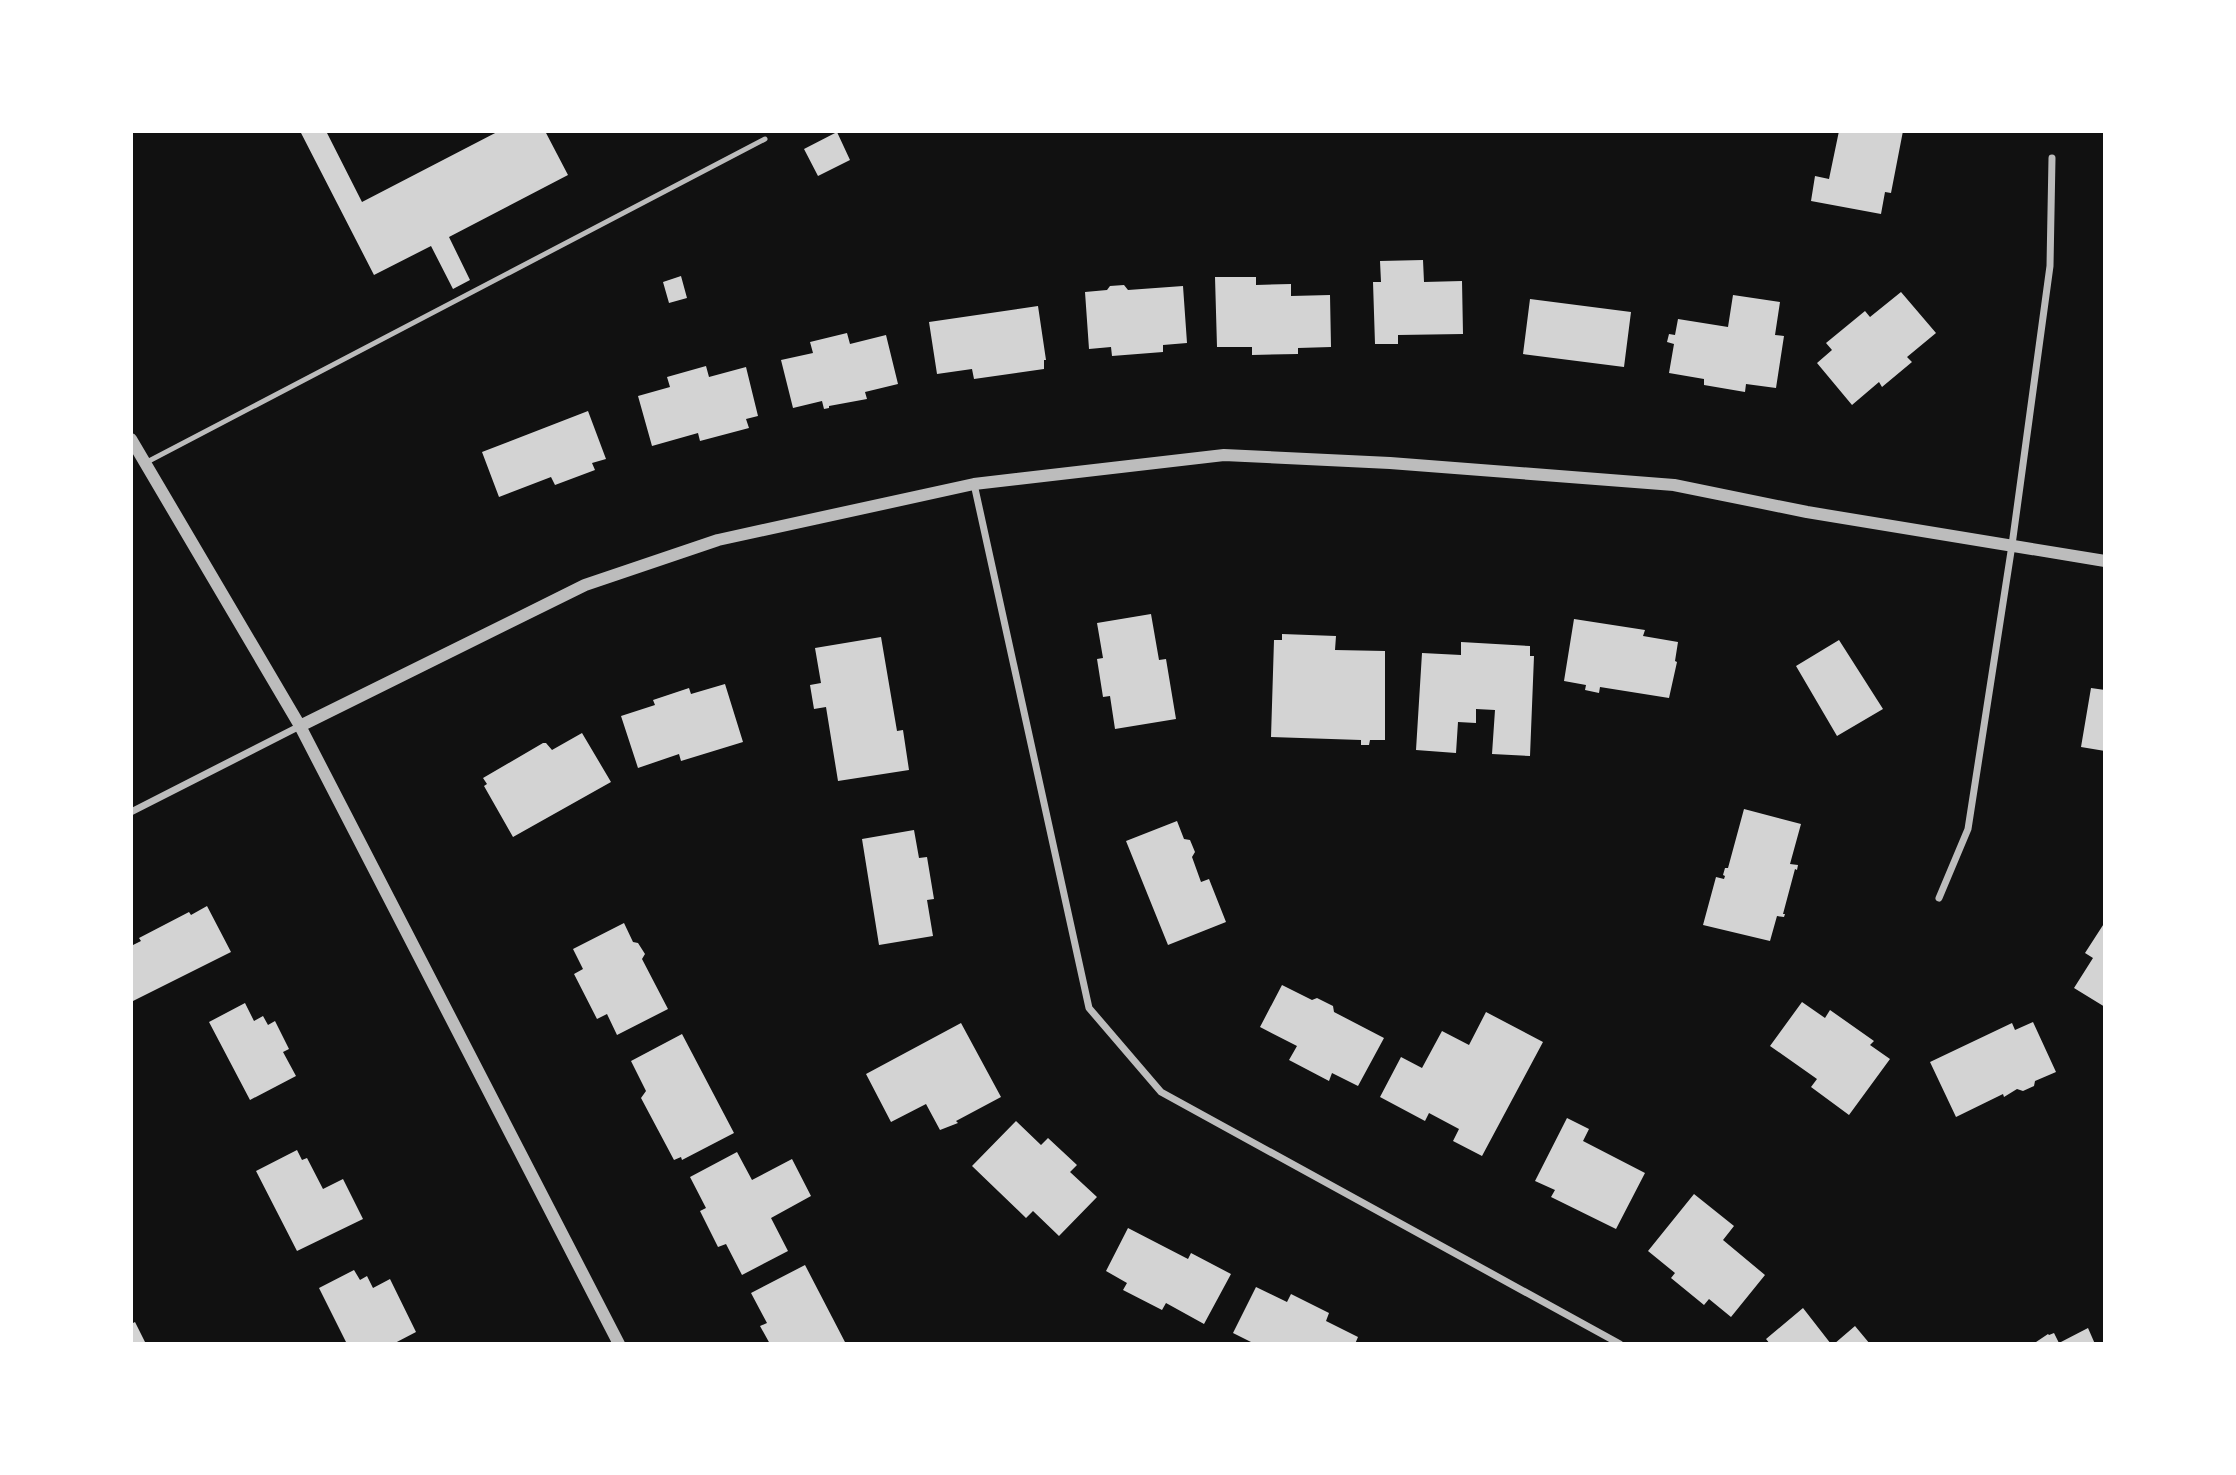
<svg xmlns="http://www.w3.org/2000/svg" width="2236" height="1475" viewBox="0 0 2236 1475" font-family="Arial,sans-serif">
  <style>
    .building { fill: #d3d3d3 }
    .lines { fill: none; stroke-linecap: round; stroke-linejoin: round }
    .service { stroke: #bcbcbc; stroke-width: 5 }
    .minor { stroke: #bcbcbc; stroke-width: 7 }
    .tertiary { stroke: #bcbcbc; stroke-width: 12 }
  </style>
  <rect width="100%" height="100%" fill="#111"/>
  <path class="building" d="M 300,131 L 326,131 L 362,202 L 499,131 L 545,131 L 568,175 L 449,237 L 470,280 L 453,289 L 431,246 L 374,275 Z
    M 1839,131 L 1903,131 L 1891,193 L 1885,192 L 1881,214 L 1811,201 L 1815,176 L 1829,179 Z
    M 837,132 L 850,160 L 818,176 L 804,149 Z
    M 1423,260 L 1424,282 L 1462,281 L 1463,334 L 1398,335 L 1398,344 L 1375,344 L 1373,282 L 1381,282 L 1380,261 Z
    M 681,276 L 687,298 L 669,303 L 663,282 Z
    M 1215,277 L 1256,277 L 1256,285 L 1291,284 L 1291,296 L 1330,295 L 1331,347 L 1298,348 L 1298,354 L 1252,355 L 1252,347 L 1217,347 Z
    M 1124,285 L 1128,290 L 1183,286 L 1187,343 L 1163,345 L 1163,352 L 1112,356 L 1111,347 L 1089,349 L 1085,292 L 1107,290 L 1110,286 Z
    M 1901,292 L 1936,333 L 1907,357 L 1912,362 L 1882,387 L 1879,382 L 1852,405 L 1817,363 L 1832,350 L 1826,343 L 1865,311 L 1870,317 Z
    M 1733,295 L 1780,302 L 1775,335 L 1784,336 L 1776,388 L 1746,384 L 1745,392 L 1704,385 L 1704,379 L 1669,373 L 1674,344 L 1667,342 L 1669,334 L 1675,335 L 1678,319 L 1728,327 Z
    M 1530,299 L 1631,312 L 1624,367 L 1523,354 Z
    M 1038,306 L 1046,360 L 1044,360 L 1044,369 L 974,379 L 972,369 L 937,374 L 929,322 Z
    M 847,333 L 850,344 L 886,335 L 898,384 L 865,392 L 867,399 L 829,406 L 829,408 L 824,409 L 822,401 L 793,408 L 781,360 L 813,353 L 810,342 Z
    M 706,366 L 709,377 L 746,367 L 758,416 L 746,419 L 749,428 L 700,441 L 698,433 L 652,446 L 638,396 L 670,387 L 667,377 Z
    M 588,411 L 606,459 L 592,463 L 595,470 L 555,485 L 551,477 L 499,497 L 482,452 Z
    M 1151,614 L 1159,660 L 1166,659 L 1176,719 L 1115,729 L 1110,696 L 1103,697 L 1097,659 L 1103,658 L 1097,623 Z
    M 1574,619 L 1645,630 L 1643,636 L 1678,642 L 1675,661 L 1677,662 L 1669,698 L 1600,687 L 1599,693 L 1585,690 L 1586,685 L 1564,681 Z
    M 1282,634 L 1336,636 L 1335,650 L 1385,651 L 1385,740 L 1370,740 L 1369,745 L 1361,745 L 1361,740 L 1271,737 L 1274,640 L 1282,640 Z
    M 881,637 L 897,731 L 903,730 L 909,770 L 838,781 L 826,707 L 814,709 L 810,685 L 821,683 L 815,648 Z
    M 1839,640 L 1883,709 L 1837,736 L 1796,666 Z
    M 1461,642 L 1530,646 L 1530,656 L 1534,656 L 1530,756 L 1492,754 L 1495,710 L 1476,709 L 1476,723 L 1458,722 L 1456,753 L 1416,750 L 1422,653 L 1461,655 Z
    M 725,684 L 743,742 L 681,761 L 679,754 L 638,768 L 621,716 L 655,705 L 653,700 L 689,688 L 691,694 Z
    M 2091,688 L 2105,690 L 2105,751 L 2081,747 Z
    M 582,733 L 611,782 L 513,837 L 484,786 L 487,784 L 483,778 L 543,743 L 546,743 L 552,750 Z
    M 1744,809 L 1801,824 L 1790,864 L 1798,865 L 1797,870 L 1795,869 L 1783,914 L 1785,914 L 1784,917 L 1777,916 L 1770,941 L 1703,925 L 1716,877 L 1724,879 L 1725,876 L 1723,875 L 1725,868 L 1728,868 Z
    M 1177,821 L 1184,839 L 1190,840 L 1195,852 L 1192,857 L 1201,882 L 1209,879 L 1226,922 L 1168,945 L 1126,841 Z
    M 914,830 L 919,858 L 927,857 L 934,899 L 927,900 L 933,936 L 879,945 L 862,839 Z
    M 207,906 L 231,952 L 131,1002 L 131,946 L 141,941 L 139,938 L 189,912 L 191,915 Z
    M 2105,922 L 2105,1007 L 2074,988 L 2093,958 L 2085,953 Z
    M 624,923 L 633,942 L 638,943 L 645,954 L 642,959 L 668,1009 L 617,1035 L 607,1014 L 597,1019 L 574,974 L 583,969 L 573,949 Z
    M 1282,985 L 1312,1000 L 1317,998 L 1333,1006 L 1334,1012 L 1384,1038 L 1358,1086 L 1332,1073 L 1329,1081 L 1289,1060 L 1297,1046 L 1260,1027 Z
    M 1802,1002 L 1825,1018 L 1830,1010 L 1874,1041 L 1870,1045 L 1890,1059 L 1849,1115 L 1811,1087 L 1817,1079 L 1770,1046 Z
    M 245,1003 L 254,1021 L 263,1016 L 268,1025 L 275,1021 L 289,1049 L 283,1052 L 296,1076 L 250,1100 L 209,1022 Z
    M 1486,1012 L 1543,1042 L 1482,1156 L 1453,1141 L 1459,1129 L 1429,1113 L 1425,1121 L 1380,1097 L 1401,1057 L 1422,1068 L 1442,1031 L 1469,1045 Z
    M 2033,1022 L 2056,1072 L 2035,1081 L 2034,1086 L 2023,1091 L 2017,1089 L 2004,1097 L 2003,1094 L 1956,1117 L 1930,1062 L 2012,1023 L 2015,1030 Z
    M 961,1023 L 1001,1097 L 956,1121 L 958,1123 L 940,1130 L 926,1104 L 891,1122 L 866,1074 Z
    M 682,1034 L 734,1133 L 682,1160 L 681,1157 L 674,1160 L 641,1098 L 646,1091 L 631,1061 Z
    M 1567,1118 L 1589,1129 L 1583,1141 L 1645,1173 L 1616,1229 L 1551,1197 L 1555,1190 L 1535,1181 Z
    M 1016,1121 L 1041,1145 L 1048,1138 L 1077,1165 L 1070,1172 L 1097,1197 L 1059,1236 L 1033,1211 L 1026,1218 L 972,1166 Z
    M 297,1150 L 302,1160 L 307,1158 L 323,1189 L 343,1179 L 363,1219 L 297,1251 L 256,1171 Z
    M 737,1152 L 752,1180 L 792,1159 L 811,1196 L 771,1218 L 788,1251 L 742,1275 L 726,1244 L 718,1247 L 700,1211 L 706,1208 L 690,1177 Z
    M 1694,1194 L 1734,1226 L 1723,1240 L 1765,1275 L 1731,1317 L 1709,1299 L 1704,1305 L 1671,1278 L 1675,1273 L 1648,1251 Z
    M 1128,1228 L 1188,1259 L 1191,1253 L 1231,1274 L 1204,1324 L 1166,1303 L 1162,1310 L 1123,1290 L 1127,1283 L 1106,1271 Z
    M 805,1265 L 846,1344 L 770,1344 L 760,1326 L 767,1323 L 751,1293 Z
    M 354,1270 L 360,1280 L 367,1276 L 373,1288 L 390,1279 L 416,1332 L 393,1344 L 347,1344 L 319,1288 Z
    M 1256,1287 L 1287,1302 L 1291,1294 L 1329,1313 L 1326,1321 L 1358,1337 L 1355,1344 L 1255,1344 L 1233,1333 Z
    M 1803,1308 L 1831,1344 L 1770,1344 L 1766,1339 Z
    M 135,1322 L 146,1344 L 131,1344 L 131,1324 Z
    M 1855,1326 L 1870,1344 L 1834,1344 Z
    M 2088,1328 L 2095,1344 L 2033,1344 L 2048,1334 L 2049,1335 L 2054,1333 L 2059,1343 Z"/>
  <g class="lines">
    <path class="service" d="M 147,462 L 765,139"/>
    <path class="minor" d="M 974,484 L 1089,1008 L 1161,1092 L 1620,1344
      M 131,812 L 300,726
      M 1939,898 L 1968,829 L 2012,545 L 2050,266 L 2052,158"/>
    <path class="tertiary" d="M 131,439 L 300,726 L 619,1344
      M 300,726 L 585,585 L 718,540 L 974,484 L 1224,455 L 1390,463 L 1674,485 L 1807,512 L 2105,561"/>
  </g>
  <rect width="2236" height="1475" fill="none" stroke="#ffffff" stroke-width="266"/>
</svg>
